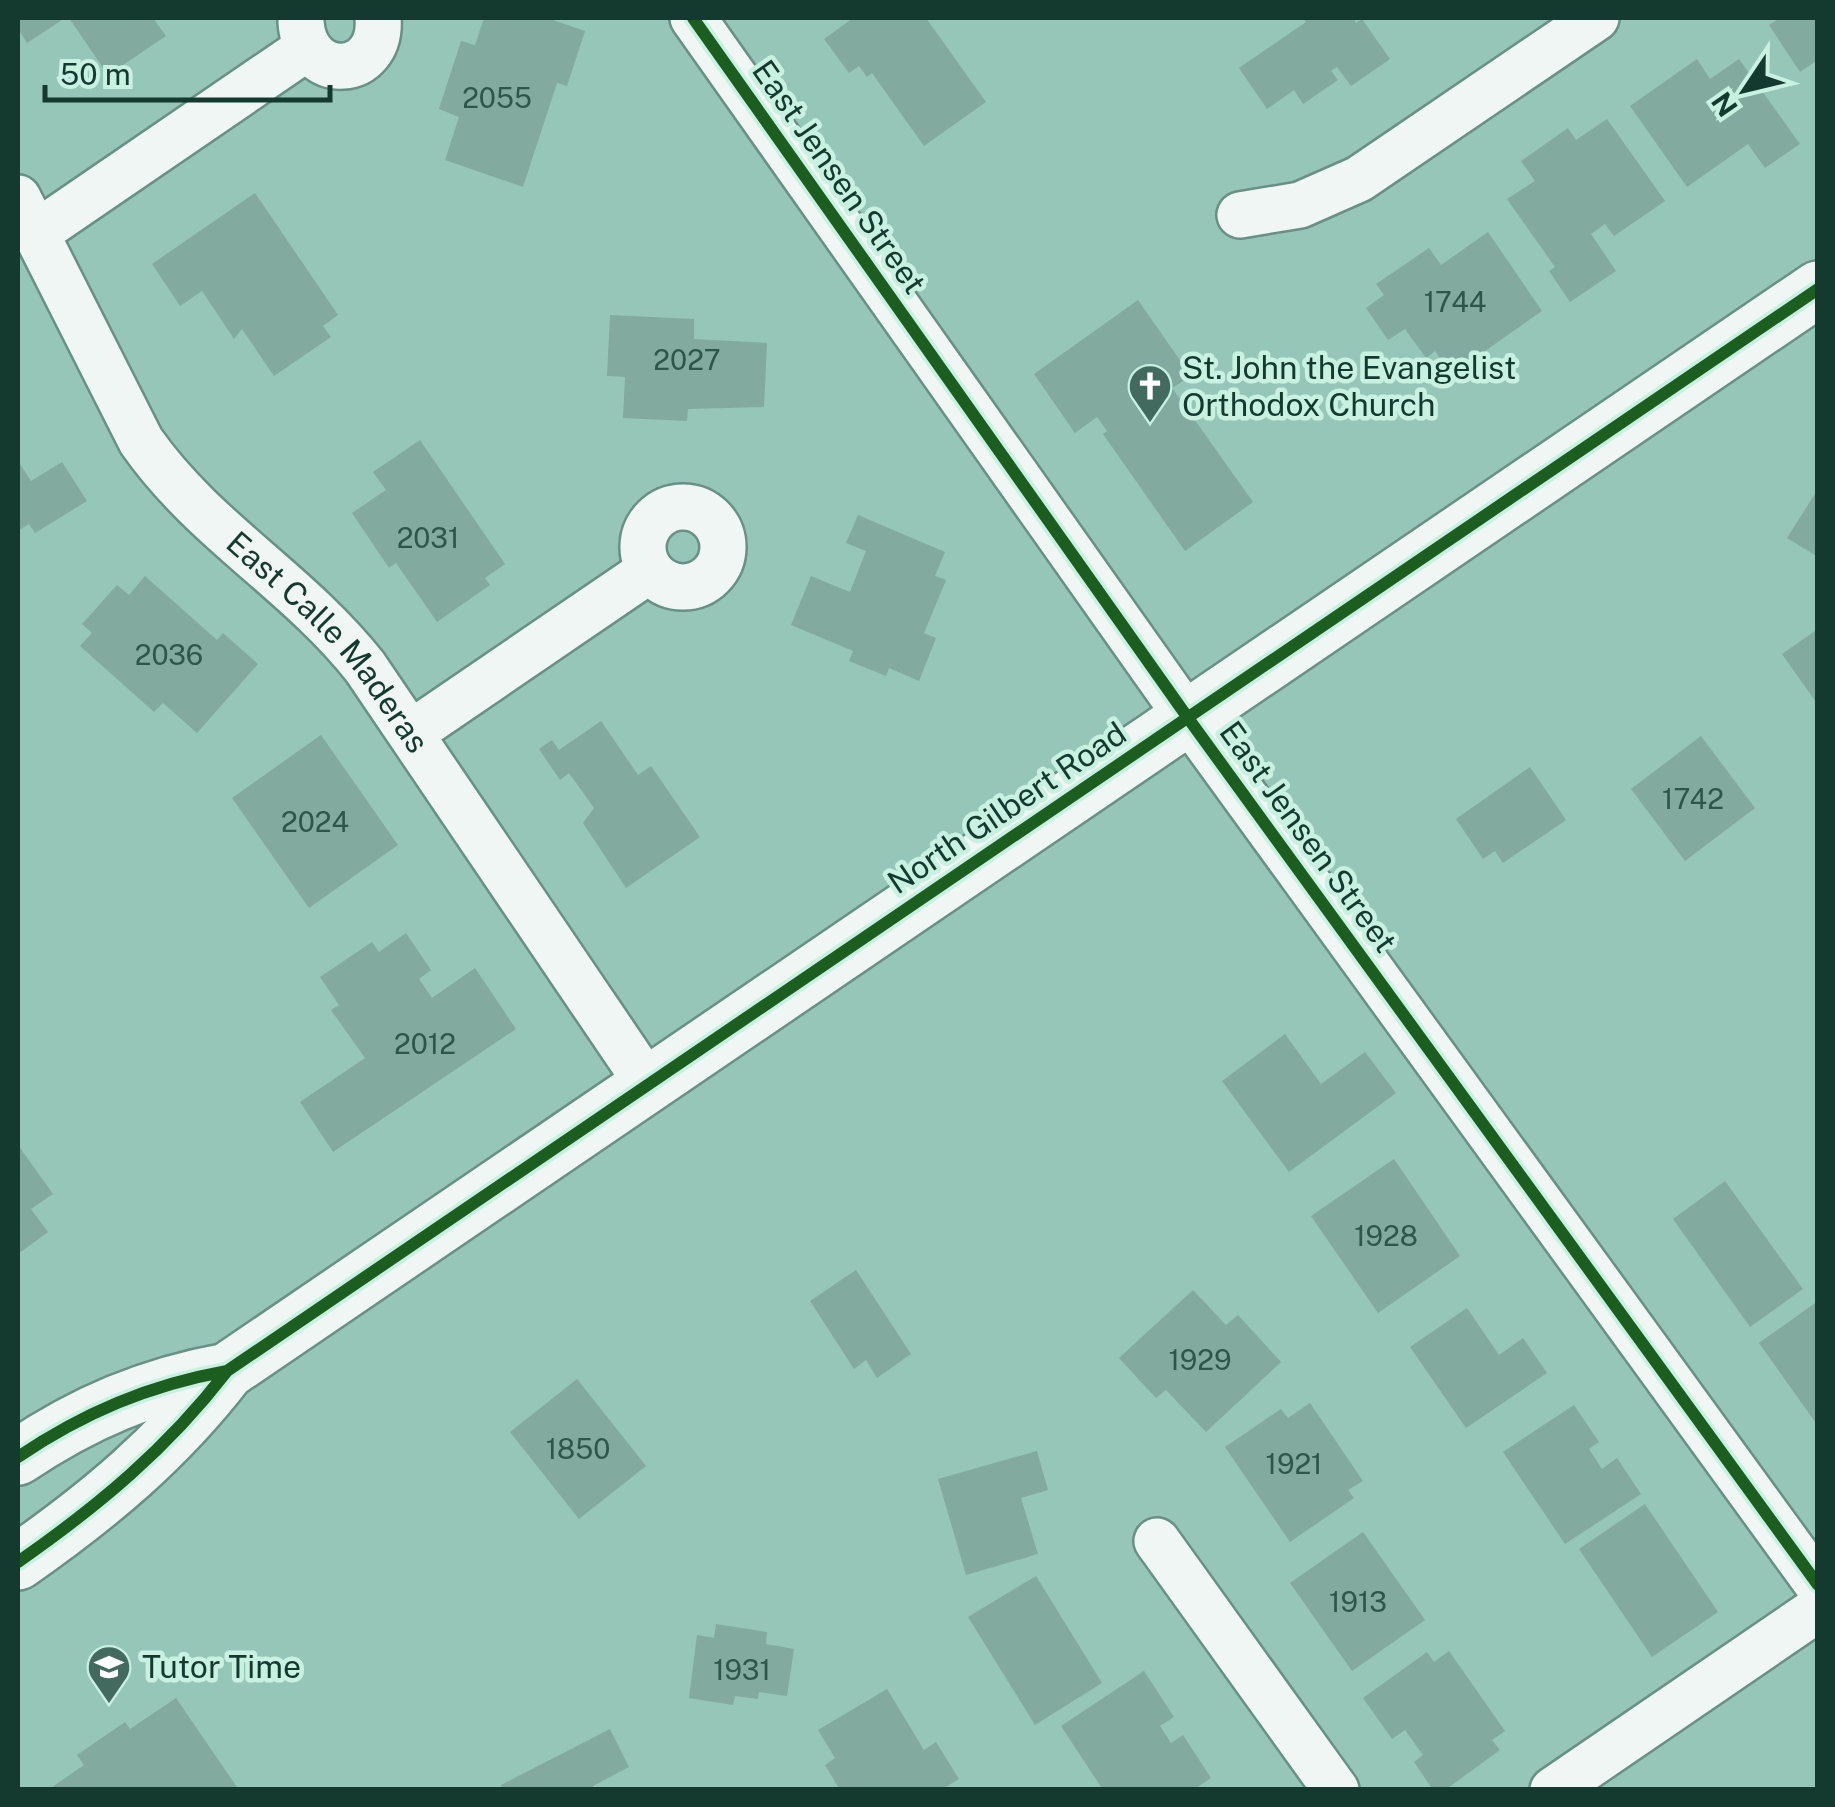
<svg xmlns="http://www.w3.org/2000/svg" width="1835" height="1807" viewBox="0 0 1835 1807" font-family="'Public Sans',sans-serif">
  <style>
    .building { fill: #82aa9e }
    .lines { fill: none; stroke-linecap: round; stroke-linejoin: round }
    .minor-casing { stroke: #689084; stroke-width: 50 }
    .primary-casing { stroke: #689084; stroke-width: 60 }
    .minor { stroke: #eff6f4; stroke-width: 45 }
    .primary { stroke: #eff6f4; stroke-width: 55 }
    .cycleway-casing { stroke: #c8f1e2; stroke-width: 19 }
    .cycleway { stroke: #1b5e20; stroke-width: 12 }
    .labels { text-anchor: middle; stroke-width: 9; stroke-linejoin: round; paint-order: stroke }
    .number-label { font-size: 28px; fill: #30554b }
    .street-label { font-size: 32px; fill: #14392f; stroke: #c8f1e2 }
    .poi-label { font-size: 32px; fill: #14392f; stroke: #c8f1e2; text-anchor: start }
  </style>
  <rect width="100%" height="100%" fill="#96c6b7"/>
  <path class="building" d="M 18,18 L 65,18 L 27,43 L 18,29 Z
    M 69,18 L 153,18 L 166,36 L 108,75 Z
    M 484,18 L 547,18 L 585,31 L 567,86 L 557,83 L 523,187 L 445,160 L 459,117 L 439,109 L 461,41 L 475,45 Z
    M 853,18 L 926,18 L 986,102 L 924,146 L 872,73 L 867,77 L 859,66 L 849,73 L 824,39 Z
    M 1303,18 L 1353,18 L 1356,23 L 1362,19 L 1390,59 L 1351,86 L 1337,67 L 1331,71 L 1338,80 L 1303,104 L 1294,90 L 1267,109 L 1239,68 L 1306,22 Z
    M 1780,18 L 1818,18 L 1818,60 L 1800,72 L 1769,25 Z
    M 1697,59 L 1710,79 L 1739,59 L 1800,144 L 1765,168 L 1748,144 L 1687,187 L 1630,106 Z
    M 1607,119 L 1665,201 L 1614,236 L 1605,224 L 1591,234 L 1616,271 L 1570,302 L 1549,271 L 1555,267 L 1507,199 L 1535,181 L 1521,161 L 1568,128 L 1576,140 Z
    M 255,193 L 338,315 L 323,326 L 331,337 L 274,376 L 242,329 L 234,339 L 202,291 L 180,306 L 152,264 Z
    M 1488,232 L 1542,311 L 1452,374 L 1435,351 L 1426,358 L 1405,329 L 1388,340 L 1366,308 L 1384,295 L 1376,284 L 1429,248 L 1441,265 Z
    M 1138,300 L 1191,376 L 1172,388 L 1253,502 L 1185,551 L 1103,434 L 1107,431 L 1097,417 L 1075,433 L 1034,374 Z
    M 610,315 L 694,319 L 694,339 L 767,343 L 764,407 L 688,409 L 687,421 L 623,418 L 625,377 L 607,376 Z
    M 420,440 L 505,564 L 485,578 L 490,585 L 437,622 L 396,563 L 389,568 L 352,513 L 386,490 L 373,472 Z
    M 18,461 L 31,481 L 62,462 L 87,501 L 35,533 L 29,524 L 18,531 Z
    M 1818,489 L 1818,557 L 1787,538 Z
    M 858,515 L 945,552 L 935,576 L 946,580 L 924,633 L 936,638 L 919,681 L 889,668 L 886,676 L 849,661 L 853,651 L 791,625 L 811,576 L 850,592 L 866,551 L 846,543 Z
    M 145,576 L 217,640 L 223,633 L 258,664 L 197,733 L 163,703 L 154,712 L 80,646 L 92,633 L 82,624 L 117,585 L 129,595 Z
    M 1818,629 L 1818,705 L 1782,654 Z
    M 601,721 L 638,775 L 651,766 L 700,837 L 626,888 L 583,823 L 594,808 L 569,773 L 560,780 L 539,749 L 552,740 L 559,750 Z
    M 321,735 L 398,845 L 309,908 L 232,798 Z
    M 1701,736 L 1755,808 L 1685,861 L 1631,789 Z
    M 1530,767 L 1566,820 L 1503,863 L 1495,851 L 1483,859 L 1456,819 Z
    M 406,933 L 431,970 L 419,979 L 432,998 L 475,968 L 516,1029 L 333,1152 L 300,1102 L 365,1058 L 331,1010 L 339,1005 L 320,977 L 372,942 L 379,952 Z
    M 1285,1034 L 1321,1084 L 1365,1052 L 1396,1093 L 1289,1172 L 1222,1081 Z
    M 18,1145 L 53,1194 L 31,1209 L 48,1232 L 18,1254 Z
    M 1394,1159 L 1460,1256 L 1378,1313 L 1311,1216 Z
    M 1725,1181 L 1803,1289 L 1750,1327 L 1673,1219 Z
    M 856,1270 L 911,1354 L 877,1378 L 866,1360 L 854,1369 L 810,1301 Z
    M 1193,1290 L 1226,1325 L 1238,1315 L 1281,1362 L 1206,1432 L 1166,1390 L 1156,1398 L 1119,1358 Z
    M 1818,1301 L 1818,1426 L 1759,1343 Z
    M 1467,1308 L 1499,1355 L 1523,1338 L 1547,1373 L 1466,1428 L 1410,1347 Z
    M 577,1379 L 646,1466 L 579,1519 L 510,1432 Z
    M 1310,1403 L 1363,1481 L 1348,1490 L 1354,1498 L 1290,1542 L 1225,1447 L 1281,1409 L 1288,1418 Z
    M 1574,1405 L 1599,1442 L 1589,1449 L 1602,1469 L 1617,1458 L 1641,1494 L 1565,1544 L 1503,1452 Z
    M 1037,1451 L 1048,1490 L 1021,1498 L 1038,1554 L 966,1575 L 938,1479 Z
    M 1645,1504 L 1718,1612 L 1652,1657 L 1579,1549 Z
    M 1363,1532 L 1425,1620 L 1352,1671 L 1290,1583 Z
    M 1036,1576 L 1102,1683 L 1035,1725 L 968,1617 Z
    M 716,1624 L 767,1632 L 766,1644 L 794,1649 L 787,1696 L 759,1692 L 758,1699 L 735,1696 L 733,1705 L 689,1698 L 697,1635 L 714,1638 Z
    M 1449,1651 L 1505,1731 L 1492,1740 L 1500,1750 L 1445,1790 L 1433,1790 L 1414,1762 L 1423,1755 L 1405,1730 L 1392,1739 L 1363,1698 L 1427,1652 L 1434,1662 Z
    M 1144,1671 L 1174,1717 L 1160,1726 L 1171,1743 L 1183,1735 L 1211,1778 L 1193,1790 L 1103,1790 L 1061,1726 Z
    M 887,1689 L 924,1750 L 936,1742 L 959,1779 L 941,1790 L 840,1790 L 825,1765 L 835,1758 L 818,1730 Z
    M 176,1698 L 239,1790 L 48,1790 L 84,1765 L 77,1755 L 125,1722 L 130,1729 Z
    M 610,1729 L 629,1767 L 593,1786 L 595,1790 L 503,1790 L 501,1785 Z"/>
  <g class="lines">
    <g class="minor-casing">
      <g id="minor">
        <path d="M 693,18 L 1188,718 L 1818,1585"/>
        <path d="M 301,22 C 305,84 383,79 378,18"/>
        <path id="s1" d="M 18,198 L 141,441 C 204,531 297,581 365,667 L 649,1086"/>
        <path d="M 1240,215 L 1300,205 L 1359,179 L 1596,18"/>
        <path d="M 35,234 L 307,48"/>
        <circle cx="683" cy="547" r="40"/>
        <path d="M 411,733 L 650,570"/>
        <path d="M 1157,1541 L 1336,1790"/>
        <path d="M 1553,1790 L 1818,1609"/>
      </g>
    </g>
    <g class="primary-casing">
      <path id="primary" d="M 18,1457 C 83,1413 149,1385 227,1371
        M 18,1562 C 98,1506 167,1449 227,1371 L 1818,289"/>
    </g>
    <use href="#minor" class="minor"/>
    <use href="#primary" class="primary"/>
    <g class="cycleway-casing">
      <path id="cycleway" d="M 693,18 L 1188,718 L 1818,1585
        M 18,1457 C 83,1413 149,1385 227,1371
        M 18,1562 C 98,1506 167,1449 227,1371 L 1818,289"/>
    </g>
    <use href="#cycleway" class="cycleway"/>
  </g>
  <defs>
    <g id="church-pin" transform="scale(2.25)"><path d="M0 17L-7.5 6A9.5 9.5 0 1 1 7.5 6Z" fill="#426a5f" stroke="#c8f1e2"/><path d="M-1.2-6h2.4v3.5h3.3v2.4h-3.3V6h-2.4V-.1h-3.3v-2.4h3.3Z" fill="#fff"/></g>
    <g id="school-pin" transform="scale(2.25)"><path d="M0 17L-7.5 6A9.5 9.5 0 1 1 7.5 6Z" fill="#426a5f" stroke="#c8f1e2"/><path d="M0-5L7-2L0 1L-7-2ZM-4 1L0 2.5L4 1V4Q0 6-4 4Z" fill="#fff"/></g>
  </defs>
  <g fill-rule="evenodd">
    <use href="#church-pin" x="1150" y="386"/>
    <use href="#school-pin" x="109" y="1667"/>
  </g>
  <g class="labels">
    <g class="number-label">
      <text x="497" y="108">2055</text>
      <text x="1455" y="312">1744</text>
      <text x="687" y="370">2027</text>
      <text x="428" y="548">2031</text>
      <text x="169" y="665">2036</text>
      <text x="1693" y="809">1742</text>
      <text x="315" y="832">2024</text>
      <text x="425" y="1054">2012</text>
      <text x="1386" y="1246">1928</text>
      <text x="1200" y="1370">1929</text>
      <text x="578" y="1459">1850</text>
      <text x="1294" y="1474">1921</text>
      <text x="1358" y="1612">1913</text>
      <text x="742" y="1680">1931</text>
    </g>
    <g class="street-label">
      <text transform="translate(839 177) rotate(55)" y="11">East Jensen Street</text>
      <text dy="11" stroke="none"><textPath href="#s1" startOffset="548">East Calle Maderas</textPath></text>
      <text transform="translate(1007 808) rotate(-34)" y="11">North Gilbert Road</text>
      <text transform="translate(1308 837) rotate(54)" y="11">East Jensen Street</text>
    </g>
    <g class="poi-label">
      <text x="1182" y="379">St. John the Evangelist<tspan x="1182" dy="37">Orthodox Church</tspan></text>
      <text x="142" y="1678">Tutor Time</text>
    </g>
  </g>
  <rect width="1835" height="1807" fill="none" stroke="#14392f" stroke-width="40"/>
  <g transform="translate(1745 90) rotate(235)" stroke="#c8f1e2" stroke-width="8" paint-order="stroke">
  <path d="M0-8L18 38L0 25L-18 38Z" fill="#14392f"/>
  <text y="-15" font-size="28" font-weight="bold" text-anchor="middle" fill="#14392f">N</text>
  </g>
  <path d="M45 85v15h285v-15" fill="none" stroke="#14392f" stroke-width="5"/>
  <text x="60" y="85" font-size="30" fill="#14392f" stroke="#c8f1e2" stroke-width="8" paint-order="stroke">50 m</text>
</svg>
